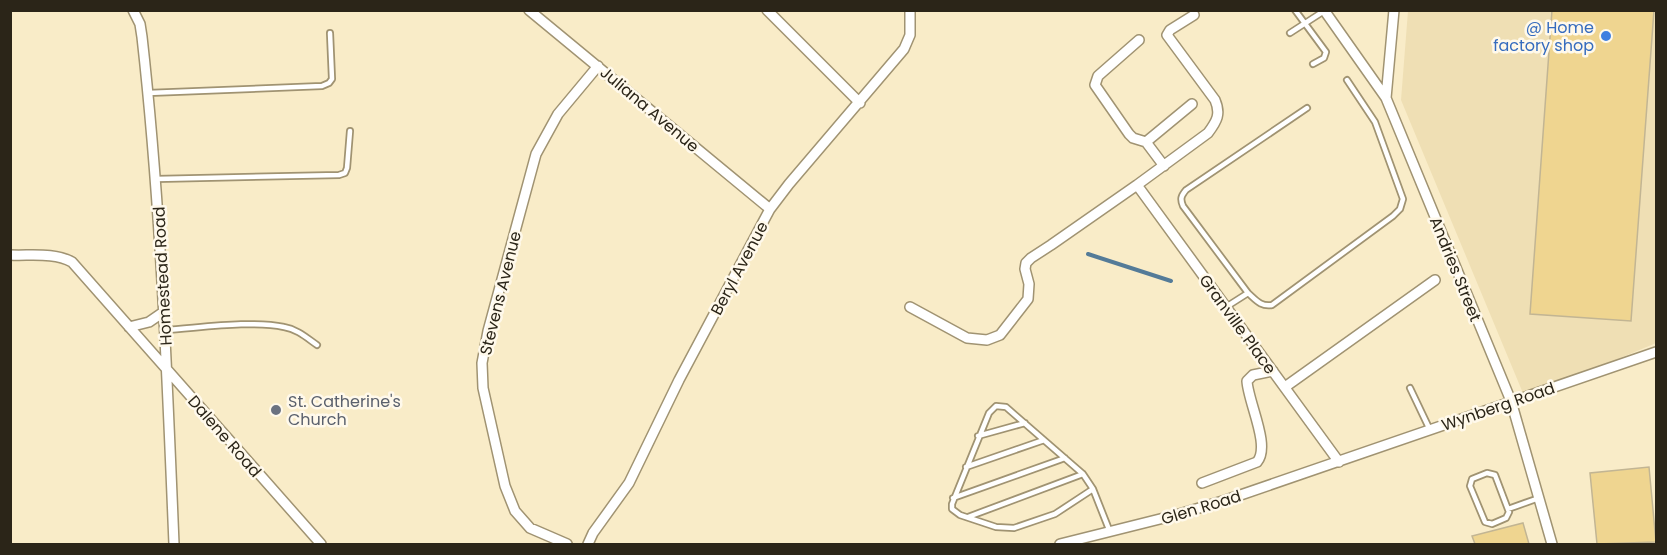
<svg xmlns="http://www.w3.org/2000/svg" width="1667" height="555" viewBox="0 0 1667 555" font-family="Poppins,sans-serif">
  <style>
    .built { fill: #efdfb4 }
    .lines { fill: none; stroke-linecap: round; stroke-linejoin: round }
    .stream { stroke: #547b98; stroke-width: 4 }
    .building { fill: #efd590; stroke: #c2b593; stroke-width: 1.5 }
    .lane-casing { stroke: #a09372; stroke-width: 8 }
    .street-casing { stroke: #a09372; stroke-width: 12 }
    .lane { stroke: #fff; stroke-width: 4.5 }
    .street { stroke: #fff; stroke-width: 9 }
    .shop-dot { fill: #3f7fe0; stroke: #fff9eb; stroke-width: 2 }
    .worship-dot { fill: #6b7280; stroke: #fff9eb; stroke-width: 2 }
    .labels { text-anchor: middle; stroke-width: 5; stroke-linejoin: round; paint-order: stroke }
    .shop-label { font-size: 16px; fill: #366cbe; stroke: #fff9eb; text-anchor: end }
    .street-label { font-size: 16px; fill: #2b2518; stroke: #fff9eb }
    .worship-label { font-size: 16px; fill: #5b616d; stroke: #fff9eb; text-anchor: start }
  </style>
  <rect width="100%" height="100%" fill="#f9ecc8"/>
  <path class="built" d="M 1408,11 L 1656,11 L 1656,343 L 1525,398 L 1401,100 Z"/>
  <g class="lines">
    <path class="stream" d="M 1088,254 L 1171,281"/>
  </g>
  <path class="building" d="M 1552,10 L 1654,10 L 1631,321 L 1530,314 Z
    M 1649,467 L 1656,542 L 1597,544 L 1590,473 Z
    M 1523,523 L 1529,544 L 1475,544 L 1472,536 Z"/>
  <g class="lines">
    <g class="lane-casing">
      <path id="lane" d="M 1295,10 L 1326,52 L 1324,58 L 1313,64
        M 1290,33 L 1324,11
        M 148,93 L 322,86 L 329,83 L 332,79 L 330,33
        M 156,179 L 339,175 L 345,173 L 347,168 L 350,131
        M 1248,293 C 1256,300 1261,307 1272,305 L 1393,216 L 1400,209 L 1403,199 L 1375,122 L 1347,80
        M 1226,307 L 1248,293 L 1183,206 C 1180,199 1181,196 1186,190 L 1307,108
        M 165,330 C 199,328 252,320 284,327 C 297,329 307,338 317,345
        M 1410,388 L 1430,430
        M 978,436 L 1025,423
        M 966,467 L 1044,440
        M 1487,473 L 1495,475 L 1509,512 L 1506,518 L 1492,524 L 1485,522 L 1470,486 L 1472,479 Z
        M 1093,489 L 1055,514 L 1014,528 L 996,527 L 960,515 L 952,509 L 952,504 L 989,413 L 996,406 L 1006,407 L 1083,474 L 1093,489 L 1110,532
        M 953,498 L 1065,458
        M 1508,509 L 1539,498
        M 968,517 L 1083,474"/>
    </g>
    <g class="street-casing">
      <path id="street" d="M 133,10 L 140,24 L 142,37 C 161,206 167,375 174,544
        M 529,10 L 770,209
        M 767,10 L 860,103
        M 1324,10 L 1386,98 L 1511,401 L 1552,544
        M 1139,40 L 1098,76 L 1095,85 L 1129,134 L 1133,138 L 1146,142 L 1164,166
        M 1386,98 L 1394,10
        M 1146,142 L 1192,104
        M 1137,185 L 1339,462
        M 10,255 C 30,256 54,252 72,262 L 321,544
        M 910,307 L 967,338 L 987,340 L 1000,335 L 1028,299 L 1029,284 L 1025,269 L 1026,263 L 1031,258 L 1051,245 L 1137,185 L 1208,133 C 1217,121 1221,114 1215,100 L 1167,35 L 1170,30 L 1194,15
        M 129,327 L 149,322 L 165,311
        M 1285,387 L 1435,280
        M 1202,483 L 1257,462 C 1271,446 1248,402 1247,381 L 1253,375 L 1273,371
        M 567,544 L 530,528 L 515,511 L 505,486 L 483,388 L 482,363 L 488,331 L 536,154 L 558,114 L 598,66
        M 588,544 L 593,533 L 629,483 L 679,380 L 770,209 L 789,184 L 904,49 L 910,35 L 910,10
        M 1060,544 L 1176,515 L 1226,500 L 1656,352"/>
    </g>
    <use href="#lane" class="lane"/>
    <use href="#street" class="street"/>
  </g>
  <circle class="shop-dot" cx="1606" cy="36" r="6"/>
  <circle class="worship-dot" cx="276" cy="410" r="6"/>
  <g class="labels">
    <g class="shop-label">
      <text x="1594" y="33">@ Home<tspan x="1594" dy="18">factory shop</tspan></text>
    </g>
    <g class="street-label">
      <text transform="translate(650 109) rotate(40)" y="6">Juliana Avenue</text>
      <text transform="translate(739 268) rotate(-62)" y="6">Beryl Avenue</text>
      <text transform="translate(1456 269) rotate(68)" y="6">Andries Street</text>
      <text transform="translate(162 276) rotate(-93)" y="6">Homestead Road</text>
      <text transform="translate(500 293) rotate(-76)" y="6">Stevens Avenue</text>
      <text transform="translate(1238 324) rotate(54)" y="6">Granville Place</text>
      <text transform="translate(1498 406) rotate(-19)" y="6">Wynberg Road</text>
      <text transform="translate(225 436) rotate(49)" y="6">Dalene Road</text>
      <text transform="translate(1201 507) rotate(-17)" y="6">Glen Road</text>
    </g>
    <g class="worship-label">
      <text x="288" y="407">St. Catherine's<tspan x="288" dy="18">Church</tspan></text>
    </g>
  </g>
  <rect width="1667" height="555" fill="none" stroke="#2b2518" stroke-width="24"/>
</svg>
